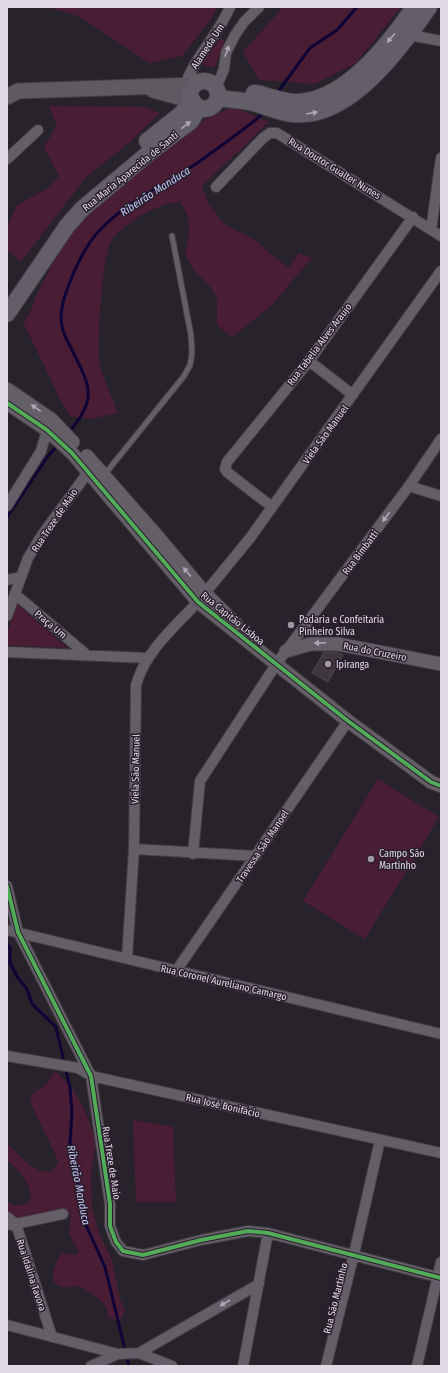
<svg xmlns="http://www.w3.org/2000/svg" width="448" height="1373" viewBox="0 0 448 1373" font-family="'Fira Sans Condensed',sans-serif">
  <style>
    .green { fill: #491d33 }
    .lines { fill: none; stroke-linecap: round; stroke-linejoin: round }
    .stream { stroke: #0e0436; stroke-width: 3 }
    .building { fill: #3e383e; stroke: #4d474e }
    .service-casing { stroke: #433d44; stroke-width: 7 }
    .minor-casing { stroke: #433d44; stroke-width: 12 }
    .tertiary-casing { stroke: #433d44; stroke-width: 15 }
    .secondary-casing { stroke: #433d44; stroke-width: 17 }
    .primary-casing { stroke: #433d44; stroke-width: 18 }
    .service { stroke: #645e66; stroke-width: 5 }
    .minor { stroke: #645e66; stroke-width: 10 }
    .tertiary { stroke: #645e66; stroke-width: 13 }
    .secondary { stroke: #5f5962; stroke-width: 15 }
    .primary { stroke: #645e68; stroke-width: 16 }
    .cycleway-casing { stroke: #291e2e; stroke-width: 6 }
    .cycleway { stroke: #51ab58; stroke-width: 4 }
    .oneway { fill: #afa8b2 }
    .poi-dot { fill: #a099a3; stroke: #291e2e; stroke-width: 1.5 }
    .labels { text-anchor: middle; stroke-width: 3; stroke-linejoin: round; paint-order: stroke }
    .street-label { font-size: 10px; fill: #e1d9e4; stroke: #291e2e }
    .poi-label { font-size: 10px; fill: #e1d9e4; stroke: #291e2e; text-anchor: start }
    .water-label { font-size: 11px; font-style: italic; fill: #c5cbf7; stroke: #291e2e }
  </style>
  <rect width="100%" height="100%" fill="#28222a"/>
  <path class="green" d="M 48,7 L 217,7 L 213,16 L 182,56 L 150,63 L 78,16 Z
    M 283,7 L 401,7 L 356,63 L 314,84 L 259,80 L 243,52 Z
    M 221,38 L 225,42 L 214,68 L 201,64 Z
    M 49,106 L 143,107 L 160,113 L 129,143 L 85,178 L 21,262 L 7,250 L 7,227 L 17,205 L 47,189 L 59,176 L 44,147 L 57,125 Z
    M 233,107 L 269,122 L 202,186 L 208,203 L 224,224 L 253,239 L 288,268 L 299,253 L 312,258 L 270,307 L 232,337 L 217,325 L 217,298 L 211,288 L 194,270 L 185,254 C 190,233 193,220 180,202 C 160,202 123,223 112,240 C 102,255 97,341 99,361 C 101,375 113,398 118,413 L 90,419 L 71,417 L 62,403 L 23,322 L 29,315 L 37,294 L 62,245 L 78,225 L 94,208 L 177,139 L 205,119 Z
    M 17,604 L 67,648 L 7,645 L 7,634 Z
    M 378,779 L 439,817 L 365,939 L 303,901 Z
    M 56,1072 L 73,1089 L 83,1107 L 96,1139 L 91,1176 L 92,1208 L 98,1230 L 112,1260 L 120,1299 L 125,1310 L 122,1318 L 118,1320 L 109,1318 C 108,1315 108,1311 107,1309 C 104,1302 88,1289 80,1287 C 73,1285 65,1289 59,1286 C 47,1281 56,1260 62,1253 L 77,1255 L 79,1251 L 69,1235 L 71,1215 L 58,1212 L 20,1220 L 7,1215 L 7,1201 L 15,1206 L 29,1203 C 37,1188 17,1169 7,1160 L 7,1144 C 20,1155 35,1176 53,1171 L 58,1162 L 57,1158 L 31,1104 C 29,1089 40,1092 47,1083 C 49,1081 51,1077 52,1074 Z
    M 133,1120 L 173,1127 L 176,1202 L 136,1202 Z"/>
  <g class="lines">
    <path class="stream" d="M 277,93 L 310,48 L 337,30 L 357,7
      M 68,433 C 100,397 89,385 70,346 C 65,337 61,328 61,318 C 61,303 68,287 73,274 C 80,259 88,242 100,230 C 126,202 163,186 194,165 C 216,150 237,134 258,118 L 263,112
      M 7,517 L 48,456 L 58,445
      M 7,944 L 10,948 L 10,963 L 18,978 L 27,989 L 32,1004 L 56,1027 L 70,1088 L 72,1112 L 70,1143 L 85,1223 L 105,1267 L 129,1366"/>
  </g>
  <path class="building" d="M 324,652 L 337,652 L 343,655 L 328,682 L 312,673 Z"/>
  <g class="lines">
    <g class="service-casing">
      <path id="service" d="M 105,474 L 184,376 L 190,365 L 192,353 L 191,335 L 172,236"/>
    </g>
    <g class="minor-casing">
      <path id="minor" d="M 410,35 L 441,41
        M 185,85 C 195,57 218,35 230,7
        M 216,88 L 224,69 L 226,53 L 235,35 L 244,22 L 259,7
        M 7,159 L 38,130
        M 216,187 L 263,138 L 270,133 L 277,133 L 441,236
        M 431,230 L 441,158
        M 309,361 L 353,395
        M 409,486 L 441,496
        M 7,506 L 41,451 L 47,430
        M 272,507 L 227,472 L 225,469 L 227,462 L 309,361 L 413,217
        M 7,580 L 21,577
        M 205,593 L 250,538 L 441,271
        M 15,594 L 87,655
        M 7,616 L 28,558 L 42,535 L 89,471
        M 7,652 L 148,658
        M 134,849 L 256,856
        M 193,854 L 200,781 L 277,663 L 409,486 L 441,439
        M 7,886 L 18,932 L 91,1076 L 110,1204 L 110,1226 L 116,1242 L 123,1251 L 143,1255 L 201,1240 L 248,1231 L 268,1233 L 441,1278
        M 7,930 L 441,1034
        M 127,958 L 134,849 L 136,685 C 145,652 175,626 198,602
        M 176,971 L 348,721
        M 7,1056 L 78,1068 L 91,1076 L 441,1153
        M 7,1217 L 16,1224 L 52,1337
        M 11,1225 L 63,1214
        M 7,1325 L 118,1354 L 139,1353 L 259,1284
        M 139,1353 L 172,1366
        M 91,1366 L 118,1354
        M 243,1366 L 268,1233
        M 326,1366 L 354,1254 L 380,1140
        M 417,1366 L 441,1262"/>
    </g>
    <g class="tertiary-casing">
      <path id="tertiary" d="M 7,389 L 51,419 L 73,442
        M 7,403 L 47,430 L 72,453 L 198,602 L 348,721 L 431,782 L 441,786
        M 87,456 L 158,537 L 205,593 L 236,624
        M 286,651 L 311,644 L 338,644 L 441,664"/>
    </g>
    <g class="secondary-casing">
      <path id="secondary" d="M 153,90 L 193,101
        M 7,97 L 18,91 L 195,85"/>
    </g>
    <g class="primary-casing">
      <path id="primary" d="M190 95a14 14 0 1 1 28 0a14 14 0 1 1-28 0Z
        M 254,93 C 269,95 283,103 299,102 C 346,99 389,44 414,7
        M 218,98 C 230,100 243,100 254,103 C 267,107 279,113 293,114 C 349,120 401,48 429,7
        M 147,141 L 181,114 L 193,101
        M 7,314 L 67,226 L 82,209 L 150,152 L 191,121 L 199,107"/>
    </g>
    <use href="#service" class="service"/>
    <use href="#minor" class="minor"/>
    <use href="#tertiary" class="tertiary"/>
    <use href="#secondary" class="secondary"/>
    <use href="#primary" class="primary"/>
    <g class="cycleway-casing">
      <path id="cycleway" d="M 7,403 L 47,430 L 72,453 L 198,602 L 348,721 L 431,782 L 441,786
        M 7,886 L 18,932 L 91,1076 L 110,1204 L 110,1226 L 116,1242 L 123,1251 L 143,1255 L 201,1240 L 248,1231 L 268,1233 L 441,1278"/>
    </g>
    <use href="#cycleway" class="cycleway"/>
  </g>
  <defs><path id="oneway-solid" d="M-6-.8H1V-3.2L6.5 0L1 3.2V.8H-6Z"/></defs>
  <g class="oneway">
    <use href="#oneway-solid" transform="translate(391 38) rotate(131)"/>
    <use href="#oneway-solid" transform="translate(227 51) rotate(-70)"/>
    <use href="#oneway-solid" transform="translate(312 113) rotate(-10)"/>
    <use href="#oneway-solid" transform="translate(186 125) rotate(-38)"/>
    <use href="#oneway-solid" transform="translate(36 408) rotate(-145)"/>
    <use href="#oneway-solid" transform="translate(386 517) rotate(127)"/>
    <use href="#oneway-solid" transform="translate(187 572) rotate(-130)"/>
    <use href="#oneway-solid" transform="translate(320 643) rotate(177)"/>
    <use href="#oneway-solid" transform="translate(225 1303) rotate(150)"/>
  </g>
  <g class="poi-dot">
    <circle cx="291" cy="625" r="4"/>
    <circle cx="328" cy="664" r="4"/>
    <circle cx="371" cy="859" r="4"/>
  </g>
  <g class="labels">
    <g class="street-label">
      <text transform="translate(207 46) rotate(-57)" y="4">Alameda Um</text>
      <text transform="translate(335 168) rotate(32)" y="4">Rua Doutor Gualter Nunes</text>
      <text transform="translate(130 171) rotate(-39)" y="4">Rua Maria Aparecida de Santi</text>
      <text transform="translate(319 344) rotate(-53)" y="4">Rua Tabelia Alves Araujo</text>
      <text transform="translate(325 434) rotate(-54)" y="4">Viela São Manuel</text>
      <text transform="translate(54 520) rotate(-56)" y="4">Rua Treze de Maio</text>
      <text transform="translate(360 552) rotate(-53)" y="4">Rua Bimbatti</text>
      <text transform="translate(233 618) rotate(39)" y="4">Rua Capitão Lisboa</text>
      <text transform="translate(51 624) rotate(40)" y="4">Praça Um</text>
      <text transform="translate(375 651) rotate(11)" y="4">Rua do Cruzeiro</text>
      <text transform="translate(135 769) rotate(-89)" y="4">Viela São Manuel</text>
      <text transform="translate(262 846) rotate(-56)" y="4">Travessa São Manoel</text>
      <text transform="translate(224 982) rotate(13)" y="4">Rua Coronel Aureliano Camargo</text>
      <text transform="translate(223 1105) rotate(13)" y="4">Rua José Bonifácio</text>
      <text transform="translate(112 1163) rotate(81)" y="4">Rua Treze de Maio</text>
      <text transform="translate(32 1275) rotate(72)" y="4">Rua Idalina Tavora</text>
      <text transform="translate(335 1298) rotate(-76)" y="4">Rua São Martinho</text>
    </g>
    <g class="poi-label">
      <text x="299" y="623">Padaria e Confeitaria<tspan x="299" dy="12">Pinheiro Silva</tspan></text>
      <text x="336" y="668">Ipiranga</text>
      <text x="379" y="857">Campo São<tspan x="379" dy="12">Martinho</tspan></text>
    </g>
    <g class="water-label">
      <text transform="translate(155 191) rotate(-33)" y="4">Ribeirão Manduca</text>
      <text transform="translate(79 1185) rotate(79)" y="4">Ribeirão Manduca</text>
    </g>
  </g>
  <rect width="448" height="1373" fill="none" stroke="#e1d9e4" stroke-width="16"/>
</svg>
